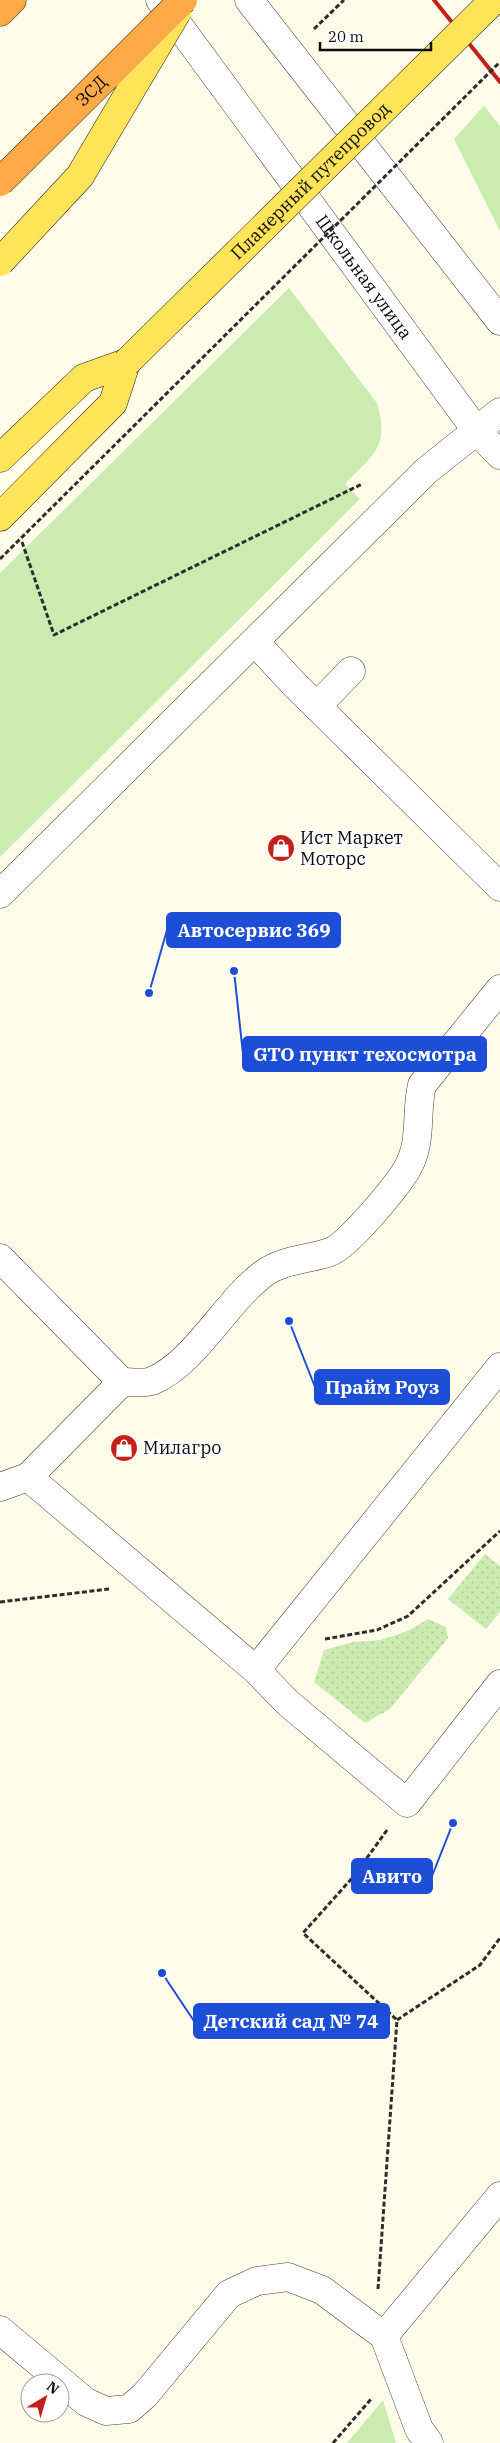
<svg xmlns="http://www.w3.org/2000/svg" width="500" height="2443" viewBox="0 0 500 2443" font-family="'IBM Plex Serif',serif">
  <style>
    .grass { fill: #caecb0 }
    .park { fill: url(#park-dots) }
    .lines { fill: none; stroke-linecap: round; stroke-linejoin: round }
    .minor-casing { stroke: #3e3e3e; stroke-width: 29 }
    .major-casing { stroke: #1c1c1c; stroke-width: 29 }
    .highway-casing { stroke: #1c1c1c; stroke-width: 29 }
    .path { stroke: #2d2d2d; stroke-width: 3; stroke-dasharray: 5 2.5; stroke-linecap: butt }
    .minor { stroke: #fff; stroke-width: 28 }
    .major { stroke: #ffe459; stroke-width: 28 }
    .highway { stroke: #ffaa47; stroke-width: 28 }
    .rail { stroke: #c51f19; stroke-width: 4 }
    .major-bridge-casing { stroke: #1c1c1c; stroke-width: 29; stroke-linecap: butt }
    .highway-bridge-casing { stroke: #1c1c1c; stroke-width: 29; stroke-linecap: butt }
    .path-bridge { stroke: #2d2d2d; stroke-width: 3; stroke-dasharray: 5 2.5; stroke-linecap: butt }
    .major-bridge { stroke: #ffe459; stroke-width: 28 }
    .highway-bridge { stroke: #ffaa47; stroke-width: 28 }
    .labels { text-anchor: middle; stroke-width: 5; stroke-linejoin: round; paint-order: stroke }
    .street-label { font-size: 18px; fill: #0b0b0b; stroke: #fff }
    .poi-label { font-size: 18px; fill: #0b0b0b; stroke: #fff; text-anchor: start }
    .leader { fill: none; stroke: #1d4ed8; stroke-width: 2 }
    .callout-dot { fill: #1d4ed8; stroke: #fff; stroke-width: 2 }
    .callout { fill: #1d4ed8; stroke: #1d4ed8; stroke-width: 2 }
    .callout-label { font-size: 19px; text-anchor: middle; font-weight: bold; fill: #fff }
  </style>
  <defs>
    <pattern id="park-dots" width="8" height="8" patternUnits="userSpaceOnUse" patternTransform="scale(1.25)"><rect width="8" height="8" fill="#caecb0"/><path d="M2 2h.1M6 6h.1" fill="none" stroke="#acc996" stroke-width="1.8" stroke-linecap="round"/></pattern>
  </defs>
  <rect width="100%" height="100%" fill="#fffce9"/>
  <path class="grass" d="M 484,106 L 500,126 L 500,231 L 454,139 Z
    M 289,288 L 377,403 C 390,447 373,455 345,484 L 360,499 L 0,857 L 0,573 Z
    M 383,2400 L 396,2443 L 347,2443 Z"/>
  <path class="park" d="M 485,1554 L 500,1566 L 500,1612 L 486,1629 L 448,1599 Z
    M 428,1619 L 446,1627 L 448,1638 L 390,1709 L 365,1723 L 314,1682 L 324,1650 L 353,1642 L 381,1640 L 408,1631 Z"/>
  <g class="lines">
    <g class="minor-casing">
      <g id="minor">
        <path id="s1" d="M 160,0 L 476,430 L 500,455"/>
        <path d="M 249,0 L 500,321"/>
        <path d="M 255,642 L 294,684 L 500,887"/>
        <path d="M 317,706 L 351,671"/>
        <path d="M 0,894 L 426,471 L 500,412"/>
        <path d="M 0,1258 L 122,1382 L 28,1477 L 256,1670 L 500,1367"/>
        <path d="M 122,1382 C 130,1382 144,1384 152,1381 C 195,1363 224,1304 263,1274 C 283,1259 308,1260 330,1252 C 347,1247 397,1186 407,1169 C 423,1141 415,1115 422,1085 L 500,989"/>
        <path d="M 0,1487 L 28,1477"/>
        <path d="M 256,1670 L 288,1703 L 407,1803 L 500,1684"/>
        <path d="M 0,2330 L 86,2402 L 106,2411 L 129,2409 L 145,2395 L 229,2294 L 257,2281 L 288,2277 L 322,2290 L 384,2336"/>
        <path d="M 429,2443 L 419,2429 L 384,2336 L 500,2196"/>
      </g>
    </g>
    <g class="major-casing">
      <path id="major" d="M 0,458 L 84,378 L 126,363
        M 0,517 L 113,403 L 126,363"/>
    </g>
    <g class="highway-casing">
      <path id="highway" d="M 0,12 L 12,0"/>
    </g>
    <path class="path" d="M 314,29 L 344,0
      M 22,542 L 54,635 L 362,484
      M 0,1602 L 109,1589
      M 325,1639 L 377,1630 L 408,1616 L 500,1531
      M 387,1830 L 354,1876 L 303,1933 L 397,2020
      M 397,2020 L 480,1965 L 500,1938
      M 378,2289 L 397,2020
      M 333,2443 L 372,2398"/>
    <use href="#minor" class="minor"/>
    <use href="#major" class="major"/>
    <use href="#highway" class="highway"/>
    <path class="rail" d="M 434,0 L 500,82"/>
    <g class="major-bridge-casing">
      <g id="major-bridge">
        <path d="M 0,262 L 80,176 L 177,12"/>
        <path id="s2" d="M 126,363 L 494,0"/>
      </g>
    </g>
    <g class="highway-bridge-casing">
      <g id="highway-bridge">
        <path id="s3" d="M 0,182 L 183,0"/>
      </g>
    </g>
    <path class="path-bridge" d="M 0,559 L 500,62"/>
    <use href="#major-bridge" class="major-bridge"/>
    <use href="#highway-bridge" class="highway-bridge"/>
  </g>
  <defs>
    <g id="shop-disc" transform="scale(1.4375)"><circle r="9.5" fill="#c51f19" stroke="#fff"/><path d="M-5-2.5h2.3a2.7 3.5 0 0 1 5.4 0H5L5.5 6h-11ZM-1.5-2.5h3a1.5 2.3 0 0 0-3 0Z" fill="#fff"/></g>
  </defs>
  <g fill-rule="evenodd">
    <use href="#shop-disc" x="281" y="848"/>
    <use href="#shop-disc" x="124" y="1448"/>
  </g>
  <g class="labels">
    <g class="street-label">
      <text dy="6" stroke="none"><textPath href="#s3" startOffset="129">ЗСД</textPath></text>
      <text dy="6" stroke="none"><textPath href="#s2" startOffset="259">Планерный путепровод</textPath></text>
      <text dy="6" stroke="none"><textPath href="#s1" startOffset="344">Школьная улица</textPath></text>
    </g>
    <g class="poi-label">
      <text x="300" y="844">Ист Маркет<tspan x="300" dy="21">Моторс</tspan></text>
      <text x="143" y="1454">Милагро</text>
    </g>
  </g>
  <path class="leader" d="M149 993L167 930M234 971L243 1054M289 1321L315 1387M453 1823L432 1876M162 1973L194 2021"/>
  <g class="callout-dot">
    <circle cx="149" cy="993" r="5"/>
    <circle cx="234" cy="971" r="5"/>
    <circle cx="289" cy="1321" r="5"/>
    <circle cx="453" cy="1823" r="5"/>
    <circle cx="162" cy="1973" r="5"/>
  </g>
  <g class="callout">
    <rect x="167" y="913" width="173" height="34" rx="5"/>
    <rect x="243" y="1037" width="243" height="34" rx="5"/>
    <rect x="315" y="1370" width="134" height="34" rx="5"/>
    <rect x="352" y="1859" width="80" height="34" rx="5"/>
    <rect x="194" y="2004" width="195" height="34" rx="5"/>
  </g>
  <g class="callout-label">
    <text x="254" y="937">Автосервис 369</text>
    <text x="365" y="1061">GTO пункт техосмотра</text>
    <text x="382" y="1394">Прайм Роуз</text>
    <text x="392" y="1883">Авито</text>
    <text x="291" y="2028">Детский сад № 74</text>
  </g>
  <g transform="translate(45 2398) rotate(38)"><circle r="24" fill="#ffffff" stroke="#9d9d9d"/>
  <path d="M0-4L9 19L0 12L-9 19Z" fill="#c51f19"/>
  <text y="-8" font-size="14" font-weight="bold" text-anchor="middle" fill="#0b0b0b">N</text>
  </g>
  <path d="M320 42v8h111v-8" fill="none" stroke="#0b0b0b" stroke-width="2.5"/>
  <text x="328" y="42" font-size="15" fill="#0b0b0b" stroke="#ffffff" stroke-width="4" paint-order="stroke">20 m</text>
</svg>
